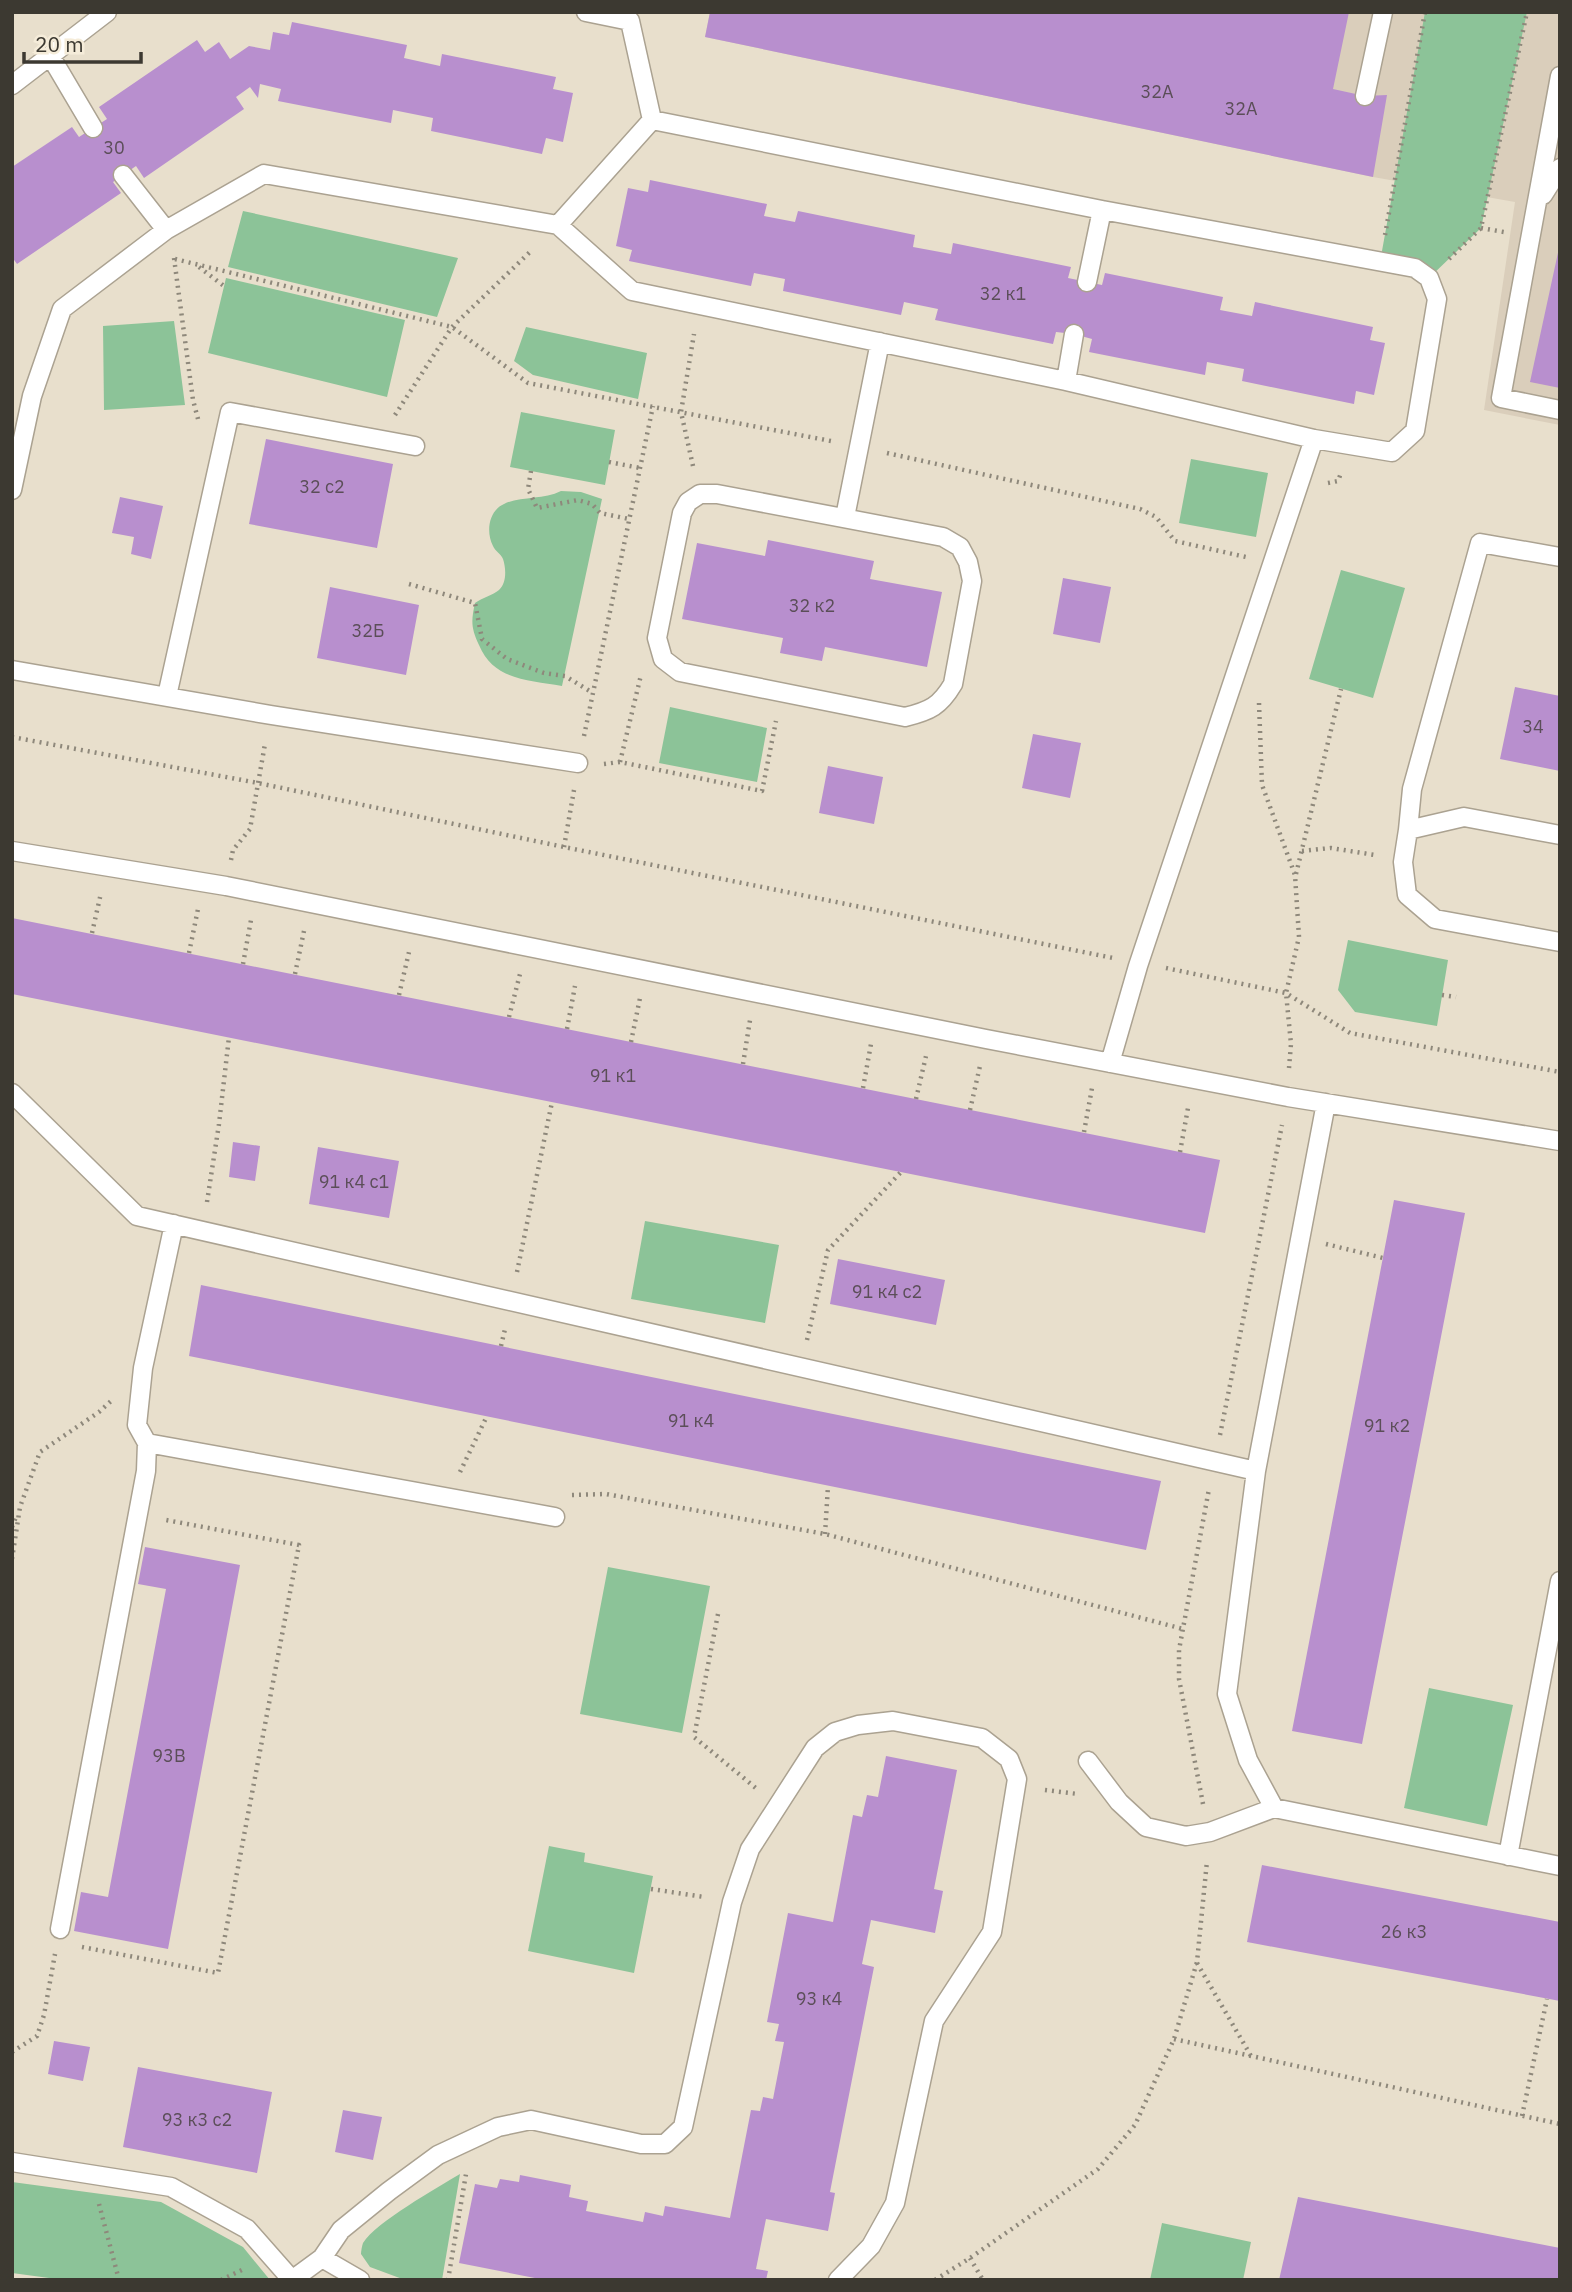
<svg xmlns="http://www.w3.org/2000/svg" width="1572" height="2292" viewBox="0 0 1572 2292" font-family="'IBM Plex Sans',sans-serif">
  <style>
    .commercial { fill: #dacebb }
    .green { fill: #8cc398 }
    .building { fill: #b88fce }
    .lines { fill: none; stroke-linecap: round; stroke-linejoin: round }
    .lane-casing { stroke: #aba291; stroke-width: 21 }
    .path { stroke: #8e887b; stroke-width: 4.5; stroke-dasharray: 2 5; stroke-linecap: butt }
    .lane { stroke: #fff; stroke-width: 18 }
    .labels { text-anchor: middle; stroke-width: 6; stroke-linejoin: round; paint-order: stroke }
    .number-label { font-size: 18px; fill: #5b4e58 }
  </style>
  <rect width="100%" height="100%" fill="#e8dfcc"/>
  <path class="commercial" d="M 710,12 L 1560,12 L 1560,425 L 1484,410 L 1515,202 L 1373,177 L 705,37 Z"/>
  <path class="green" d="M 1425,12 L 1527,12 L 1481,228 L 1429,278 L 1380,262 Z
    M 243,211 L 458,258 L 437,317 L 228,267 Z
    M 226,278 L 405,320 L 387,397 L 208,353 Z
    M 174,321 L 185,405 L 104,410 L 103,326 Z
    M 526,327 L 647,353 L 638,399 L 533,375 L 514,361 Z
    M 521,412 L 615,430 L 605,485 L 510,467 Z
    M 1191,459 L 1268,473 L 1256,537 L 1179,523 Z
    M 561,491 L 581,492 L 602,499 L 562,686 C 529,680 494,681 479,645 C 471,628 471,621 475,603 C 482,598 493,595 499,590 C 507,583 506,568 503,559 C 501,554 495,551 493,546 C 486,533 488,511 504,504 C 520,496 543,500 561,491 Z
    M 1341,570 L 1405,588 L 1373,698 L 1309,679 Z
    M 670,707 L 767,728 L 757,782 L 659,763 Z
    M 1348,940 L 1448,960 L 1437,1026 L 1355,1012 L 1338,990 Z
    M 645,1221 L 779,1245 L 765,1323 L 631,1299 Z
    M 608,1567 L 710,1586 L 682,1733 L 580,1714 Z
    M 1429,1688 L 1513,1705 L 1487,1826 L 1404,1808 Z
    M 549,1846 L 585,1853 L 584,1862 L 653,1876 L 634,1973 L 528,1951 Z
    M 460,2174 L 442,2280 L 405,2280 L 370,2267 L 361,2254 C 361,2251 362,2246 363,2243 C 376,2222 437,2188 460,2174 Z
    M 12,2182 L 161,2202 L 243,2247 L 270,2280 L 64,2280 L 12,2273 Z
    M 1162,2223 L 1251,2242 L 1243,2280 L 1150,2280 Z"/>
  <path class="building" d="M 710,12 L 1349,12 L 1333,89 L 1365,96 L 1387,95 L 1373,177 L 705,37 Z
    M 292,22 L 407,45 L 404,58 L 440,66 L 442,54 L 556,77 L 553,89 L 573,93 L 563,142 L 546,138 L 542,154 L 431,131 L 433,118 L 393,110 L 391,123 L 278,101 L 281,89 L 260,84 L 258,98 L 250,87 L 236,97 L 244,109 L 144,178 L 136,166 L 113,182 L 121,193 L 17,264 L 12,257 L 12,167 L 72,127 L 79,137 L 107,119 L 99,107 L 197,40 L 205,52 L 219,42 L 230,59 L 249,46 L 270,50 L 273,32 L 289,35 Z
    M 650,180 L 767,204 L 764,216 L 795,222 L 798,211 L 915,235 L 913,247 L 951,254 L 953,243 L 1071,267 L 1068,278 L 1102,285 L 1105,273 L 1223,297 L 1220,310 L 1252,316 L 1255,302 L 1373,327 L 1370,340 L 1385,343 L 1374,395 L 1356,391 L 1354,404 L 1242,381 L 1244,369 L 1207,362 L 1205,375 L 1089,352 L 1092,339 L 1074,334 L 1056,332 L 1053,344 L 935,320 L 938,309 L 904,302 L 901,315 L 783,291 L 785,279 L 754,273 L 751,286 L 629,261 L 632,250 L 616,246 L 628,188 L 648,192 Z
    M 1559,248 L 1560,248 L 1560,388 L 1530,382 Z
    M 266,439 L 393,464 L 377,548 L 249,524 Z
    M 120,497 L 163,506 L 151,559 L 131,554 L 134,537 L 112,533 Z
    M 768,540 L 874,561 L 870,579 L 942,592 L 927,667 L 825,647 L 822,661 L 780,653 L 783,638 L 682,619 L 697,543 L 765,556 Z
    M 1063,578 L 1111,587 L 1100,643 L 1053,634 Z
    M 330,587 L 419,605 L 406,675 L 317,658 Z
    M 1515,687 L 1560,696 L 1560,771 L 1500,759 Z
    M 1033,734 L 1081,743 L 1070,798 L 1022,788 Z
    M 828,766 L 883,777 L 874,824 L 819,813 Z
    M 12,918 L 1220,1160 L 1205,1233 L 12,994 Z
    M 233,1142 L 260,1146 L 255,1181 L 229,1177 Z
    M 318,1147 L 399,1161 L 389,1218 L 309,1204 Z
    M 1394,1200 L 1465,1213 L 1362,1744 L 1292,1731 Z
    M 838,1259 L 945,1280 L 936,1325 L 830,1304 Z
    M 201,1285 L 1161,1481 L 1146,1550 L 189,1356 Z
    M 145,1547 L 240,1565 L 168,1949 L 74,1931 L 81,1892 L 108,1897 L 166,1589 L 138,1584 Z
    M 886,1756 L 957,1770 L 934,1889 L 943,1891 L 935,1933 L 871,1920 L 862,1964 L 874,1967 L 830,2192 L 835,2193 L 828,2231 L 766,2219 L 756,2269 L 768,2271 L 766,2280 L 545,2280 L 459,2263 L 475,2184 L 497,2188 L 500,2179 L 519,2182 L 520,2175 L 571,2185 L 569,2197 L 588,2201 L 586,2211 L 643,2222 L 645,2212 L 663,2216 L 665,2206 L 730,2218 L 751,2110 L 760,2111 L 763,2097 L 773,2099 L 784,2042 L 775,2041 L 779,2024 L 767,2022 L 788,1913 L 833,1922 L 853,1815 L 862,1817 L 867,1795 L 878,1797 Z
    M 1262,1865 L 1560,1922 L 1560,2001 L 1247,1942 Z
    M 54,2041 L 90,2047 L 83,2081 L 48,2074 Z
    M 138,2067 L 272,2092 L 257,2173 L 123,2147 Z
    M 343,2110 L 382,2117 L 373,2160 L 335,2152 Z
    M 1298,2197 L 1560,2248 L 1560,2280 L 1279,2280 Z"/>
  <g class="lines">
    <g class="lane-casing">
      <path id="lane" d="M 586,12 L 630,21 L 652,120
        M 51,57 L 93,128
        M 1560,76 L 1501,398 L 1560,410
        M 12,85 L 107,12
        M 1365,96 L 1383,12
        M 123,175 L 166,230
        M 1543,195 L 1560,168
        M 1087,282 L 1102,210
        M 1066,381 L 1074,334
        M 12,490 L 32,396 L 62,309 L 166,230 L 264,174 L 558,225 L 632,291 L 1066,381 L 1314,439 L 1392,452 L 1415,431 L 1437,299 L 1429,278 L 1415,268 L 1102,210 L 652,120 L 558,225
        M 700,494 L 717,494 L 943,537 L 960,547 L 968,562 L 972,581 L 953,684 C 940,706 930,711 905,717 L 680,672 L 663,659 L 657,638 L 682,513 L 688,502 Z
        M 845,517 L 880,342
        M 12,670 L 271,715 L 578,763
        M 167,696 L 230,412 L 415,446
        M 1408,830 L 1412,789 L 1480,543 L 1560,557
        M 1560,835 L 1464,817 L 1408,830 L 1403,862 L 1407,895 L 1435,919 L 1560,942
        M 12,851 L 226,886 L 986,1039 L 1288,1097 L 1560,1141
        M 1110,1063 L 1138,966 L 1314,439
        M 12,1093 L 137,1216 L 1256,1471
        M 174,1224 L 143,1368 L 137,1425 L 147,1443 L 555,1517
        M 1088,1761 L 1119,1802 L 1146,1827 L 1186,1836 L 1210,1832 L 1274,1808 L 1560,1866
        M 1274,1808 L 1248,1760 L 1227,1694 L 1256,1471 L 1326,1103
        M 1508,1856 L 1560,1581
        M 60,1929 L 146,1471 L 147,1443
        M 12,2162 L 171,2187 L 247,2229 L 292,2280
        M 322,2258 L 360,2280
        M 292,2280 L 322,2258 L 341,2230 L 389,2191 L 438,2155 L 498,2127 L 531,2120 L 641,2144 L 665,2144 L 683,2127 L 732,1902 L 750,1849 L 815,1748 L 835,1732 L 858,1725 L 893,1721 L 982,1738 L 1009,1759 L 1017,1779 L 992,1932 L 934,2021 L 895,2203 L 871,2246 L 838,2280"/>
    </g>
    <path class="path" d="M 1481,228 L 1504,232
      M 1385,235 L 1425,12
      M 174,258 L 193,400 L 198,419
      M 175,259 L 452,327 L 528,383 L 831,441
      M 1449,259 L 1481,228 L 1527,12
      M 199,267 L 224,286
      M 395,415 L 452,327 L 531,251
      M 887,453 L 1140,509 L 1156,517 L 1175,541 L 1246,557
      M 609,462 L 640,468
      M 693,466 L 681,412 L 694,334
      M 531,471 L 528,489 L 537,508 L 578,500 L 592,504 L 600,513 L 629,519
      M 1328,483 L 1338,481 L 1341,473
      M 409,584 L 475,603 L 482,639 L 507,659 L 544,673 L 565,676 L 593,693
      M 1259,703 L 1262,785 L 1295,875 L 1299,937 L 1286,993 L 1350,1033 L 1560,1072
      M 584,736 L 653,406
      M 12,737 L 258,783 L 564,847 L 1113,958
      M 620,762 L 641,675
      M 604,764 L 620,762 L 762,791 L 776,721
      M 564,847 L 574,790
      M 1302,851 L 1331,848 L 1375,855
      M 231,860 L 233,850 L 250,829 L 265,744
      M 1296,874 L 1341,689
      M 92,933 L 101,893
      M 189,953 L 198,909
      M 243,964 L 251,920
      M 1166,968 L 1286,993 L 1291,1044 L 1289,1068
      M 295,974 L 304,931
      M 399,995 L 409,952
      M 1442,995 L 1456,997
      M 509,1017 L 520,974
      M 567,1029 L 575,986
      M 631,1042 L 640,998
      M 743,1064 L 750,1020
      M 863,1088 L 871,1044
      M 916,1099 L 926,1056
      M 970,1110 L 980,1066
      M 1084,1132 L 1092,1088
      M 1180,1152 L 1188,1108
      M 207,1202 L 219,1124 L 229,1037
      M 1326,1244 L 1383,1258
      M 517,1272 L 552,1102
      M 807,1340 L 828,1250 L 901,1172
      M 501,1346 L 505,1329
      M 1220,1435 L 1282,1125
      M 460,1472 L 487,1416
      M 572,1495 L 606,1494 L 825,1534 L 1183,1629
      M 12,1527 L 16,1517
      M 825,1534 L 828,1486
      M 12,1559 L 20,1507 L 40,1452 L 99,1412 L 111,1401
      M 718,1614 L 694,1737 L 757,1789
      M 1045,1790 L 1078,1794
      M 1203,1804 L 1179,1679 L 1179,1650 L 1209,1489
      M 651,1889 L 704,1897
      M 82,1947 L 218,1973 L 299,1545 L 166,1520
      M 1197,1963 L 1251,2056
      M 1174,2039 L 1560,2124
      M 12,2052 L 37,2036 L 44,2015 L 55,1954
      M 1522,2116 L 1547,1999
      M 99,2204 L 119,2280
      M 970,2258 L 983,2280
      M 221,2280 L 246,2268
      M 448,2280 L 466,2174
      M 935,2280 L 970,2258 L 1098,2169 L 1135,2125 L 1174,2039 L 1197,1962 L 1207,1861"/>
    <use href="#lane" class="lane"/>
  </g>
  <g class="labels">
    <g class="number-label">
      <text x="1157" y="98">32А</text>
      <text x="1241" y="115">32А</text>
      <text x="114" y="154">30</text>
      <text x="1003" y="300">32 к1</text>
      <text x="322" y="493">32 с2</text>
      <text x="812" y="612">32 к2</text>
      <text x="368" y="637">32Б</text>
      <text x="1533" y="733">34</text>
      <text x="613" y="1082">91 к1</text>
      <text x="354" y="1188">91 к4 с1</text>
      <text x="887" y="1298">91 к4 с2</text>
      <text x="691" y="1427">91 к4</text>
      <text x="1387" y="1432">91 к2</text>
      <text x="169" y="1762">93В</text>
      <text x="1404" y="1938">26 к3</text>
      <text x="819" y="2005">93 к4</text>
      <text x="197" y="2126">93 к3 с2</text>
    </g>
  </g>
  <rect width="1572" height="2292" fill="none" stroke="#3c3931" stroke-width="28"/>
  <path d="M24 52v10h117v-10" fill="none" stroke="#3c3931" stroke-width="3.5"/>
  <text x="35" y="52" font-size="21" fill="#3c3931" stroke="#f5ecd9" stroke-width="5" paint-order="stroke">20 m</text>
</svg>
